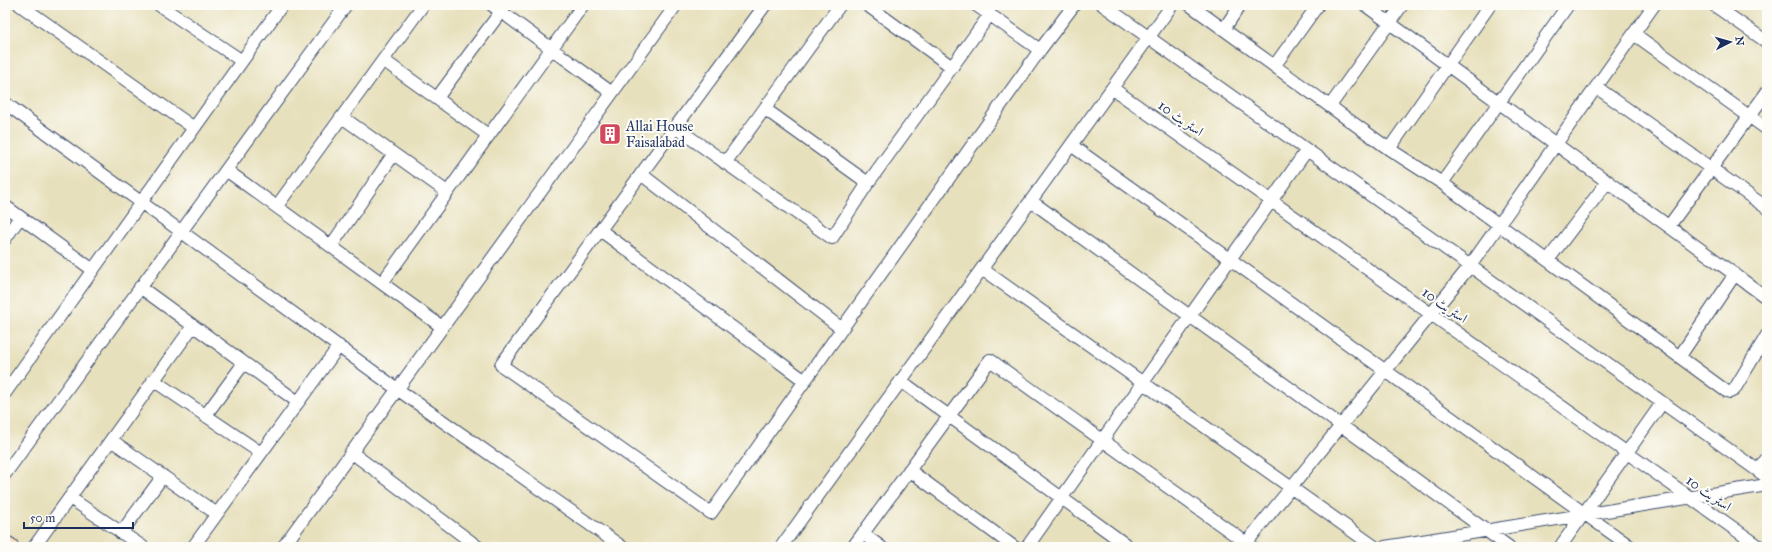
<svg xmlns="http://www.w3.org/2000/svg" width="1772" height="552" viewBox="0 0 1772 552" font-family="'IM FELL Great Primer',Amiri,serif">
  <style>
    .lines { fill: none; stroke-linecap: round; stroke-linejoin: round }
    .street-casing { stroke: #3a4a6c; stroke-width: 14 }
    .secondary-casing { stroke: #3a4a6c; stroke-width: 19 }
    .street { stroke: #fff; stroke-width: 12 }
    .secondary { stroke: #fee4c5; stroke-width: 17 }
    .labels { text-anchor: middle; stroke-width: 4; stroke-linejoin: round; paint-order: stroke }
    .street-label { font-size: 14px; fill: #1b2f5e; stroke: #fdfcf7 }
    .poi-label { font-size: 14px; fill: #1b2f5e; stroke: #fdfcf7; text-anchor: start }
  </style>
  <rect width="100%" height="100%" fill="#fdfcf7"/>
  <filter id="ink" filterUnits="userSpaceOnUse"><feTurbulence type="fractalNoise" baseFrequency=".025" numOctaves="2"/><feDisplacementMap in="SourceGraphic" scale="8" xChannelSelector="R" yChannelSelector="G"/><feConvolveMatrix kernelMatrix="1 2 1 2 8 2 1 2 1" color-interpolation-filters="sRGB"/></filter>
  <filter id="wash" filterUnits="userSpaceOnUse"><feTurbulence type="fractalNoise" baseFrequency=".012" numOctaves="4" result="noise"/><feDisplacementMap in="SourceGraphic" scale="16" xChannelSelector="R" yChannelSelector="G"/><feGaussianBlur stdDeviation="0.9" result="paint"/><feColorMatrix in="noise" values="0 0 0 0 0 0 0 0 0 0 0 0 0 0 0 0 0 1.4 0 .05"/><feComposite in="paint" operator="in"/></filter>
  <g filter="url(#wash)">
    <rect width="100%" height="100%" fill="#e7e0bc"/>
  </g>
  <g filter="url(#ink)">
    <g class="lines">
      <g class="street-casing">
        <path id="street" d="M 20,5 L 194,128
          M 159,5 L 242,61
          M 492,5 L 612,93
          M 765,5 L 501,365 L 711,513 L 1040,50 L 1074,5
          M 976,5 L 1040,50
          M 1103,5 L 1767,477
          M 1190,5 L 1389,149 L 1442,183 L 1726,391 L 1730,392 L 1734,390 L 1767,335
          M 1365,5 L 1767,298
          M 1714,5 L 1767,42
          M 1224,29 L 1240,5
          M 1634,34 L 1767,129
          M 383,60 L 488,135
          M 1275,65 L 1318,5
          M 952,67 L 990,14
          M 1596,87 L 1767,208
          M 1112,88 L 1760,547
          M 437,98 L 505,6
          M 5,103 L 397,389 L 622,547
          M 1330,106 L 1402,5
          M 765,109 L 868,183
          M 342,117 L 447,192
          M 675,127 L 832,238 L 868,183 L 952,67 L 867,5
          M 1071,145 L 1631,547
          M 1389,149 L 1490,5
          M 725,163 L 840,5
          M 226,170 L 442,327
          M 641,174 L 842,329
          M 1442,183 L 1568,5
          M 1031,201 L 1509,547
          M 5,206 L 93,270
          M 277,206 L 423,5
          M 1669,226 L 1767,92
          M 600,230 L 805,381
          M 5,239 L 20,217
          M 331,246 L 393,155
          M 1548,260 L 1608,181
          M 982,269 L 1375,547
          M 382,283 L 583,5
          M 140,287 L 298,402
          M 1680,356 L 1735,274
          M 153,380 L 261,453
          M 901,381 L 1129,547
          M 5,393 L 282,5
          M 205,416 L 244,363
          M 111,440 L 217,514
          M 351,452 L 478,547
          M 909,470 L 1014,547
          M 1758,471 L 1767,458
          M 5,474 L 346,5
          M 70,498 L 143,547
          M 121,533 L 163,476
          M 863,534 L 881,547
          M 34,547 L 193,326
          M 193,547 L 339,346
          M 283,547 L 676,5
          M 781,547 L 1172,5
          M 853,547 L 990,360 L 1252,547
          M 1027,547 L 1307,150
          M 1243,547 L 1470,266 L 1654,5
          M 1385,547 L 1767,485
          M 1560,547 L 1662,403"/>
      </g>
      <g class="secondary-casing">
        <path id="secondary" d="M 5,544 L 10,547"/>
      </g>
      <use href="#street" class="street"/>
      <use href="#secondary" class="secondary"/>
    </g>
  </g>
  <defs>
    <g id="building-square" transform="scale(1.15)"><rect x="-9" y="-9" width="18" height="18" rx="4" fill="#d1495b" stroke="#fdfcf7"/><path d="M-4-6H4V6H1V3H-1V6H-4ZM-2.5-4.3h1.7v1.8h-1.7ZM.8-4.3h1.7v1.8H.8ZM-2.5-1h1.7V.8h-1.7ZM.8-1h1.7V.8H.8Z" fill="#fff"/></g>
  </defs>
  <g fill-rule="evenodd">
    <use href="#building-square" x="610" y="134"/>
  </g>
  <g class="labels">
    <g class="street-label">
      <text transform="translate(1181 118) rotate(35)" y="5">اسٹریٹ 10</text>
      <text transform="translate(1445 305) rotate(35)" y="5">اسٹریٹ 10</text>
      <text transform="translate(1709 493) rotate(35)" y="5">اسٹریٹ 10</text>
    </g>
    <g class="poi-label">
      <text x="626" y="131">Allai House<tspan x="626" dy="16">Faisalabad</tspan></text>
    </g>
  </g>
  <rect width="1772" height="552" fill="none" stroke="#fdfcf7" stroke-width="20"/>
  <g transform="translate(1730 42) rotate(84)" stroke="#fdfcf7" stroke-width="3" paint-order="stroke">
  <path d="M0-3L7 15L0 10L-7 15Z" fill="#1b2f5e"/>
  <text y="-6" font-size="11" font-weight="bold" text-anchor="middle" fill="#1b2f5e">N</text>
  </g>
  <path d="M24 522v6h109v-6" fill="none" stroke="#1b2f5e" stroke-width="2"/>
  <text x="30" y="522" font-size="12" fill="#1b2f5e" stroke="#fdfcf7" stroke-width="3" paint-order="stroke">50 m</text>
</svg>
